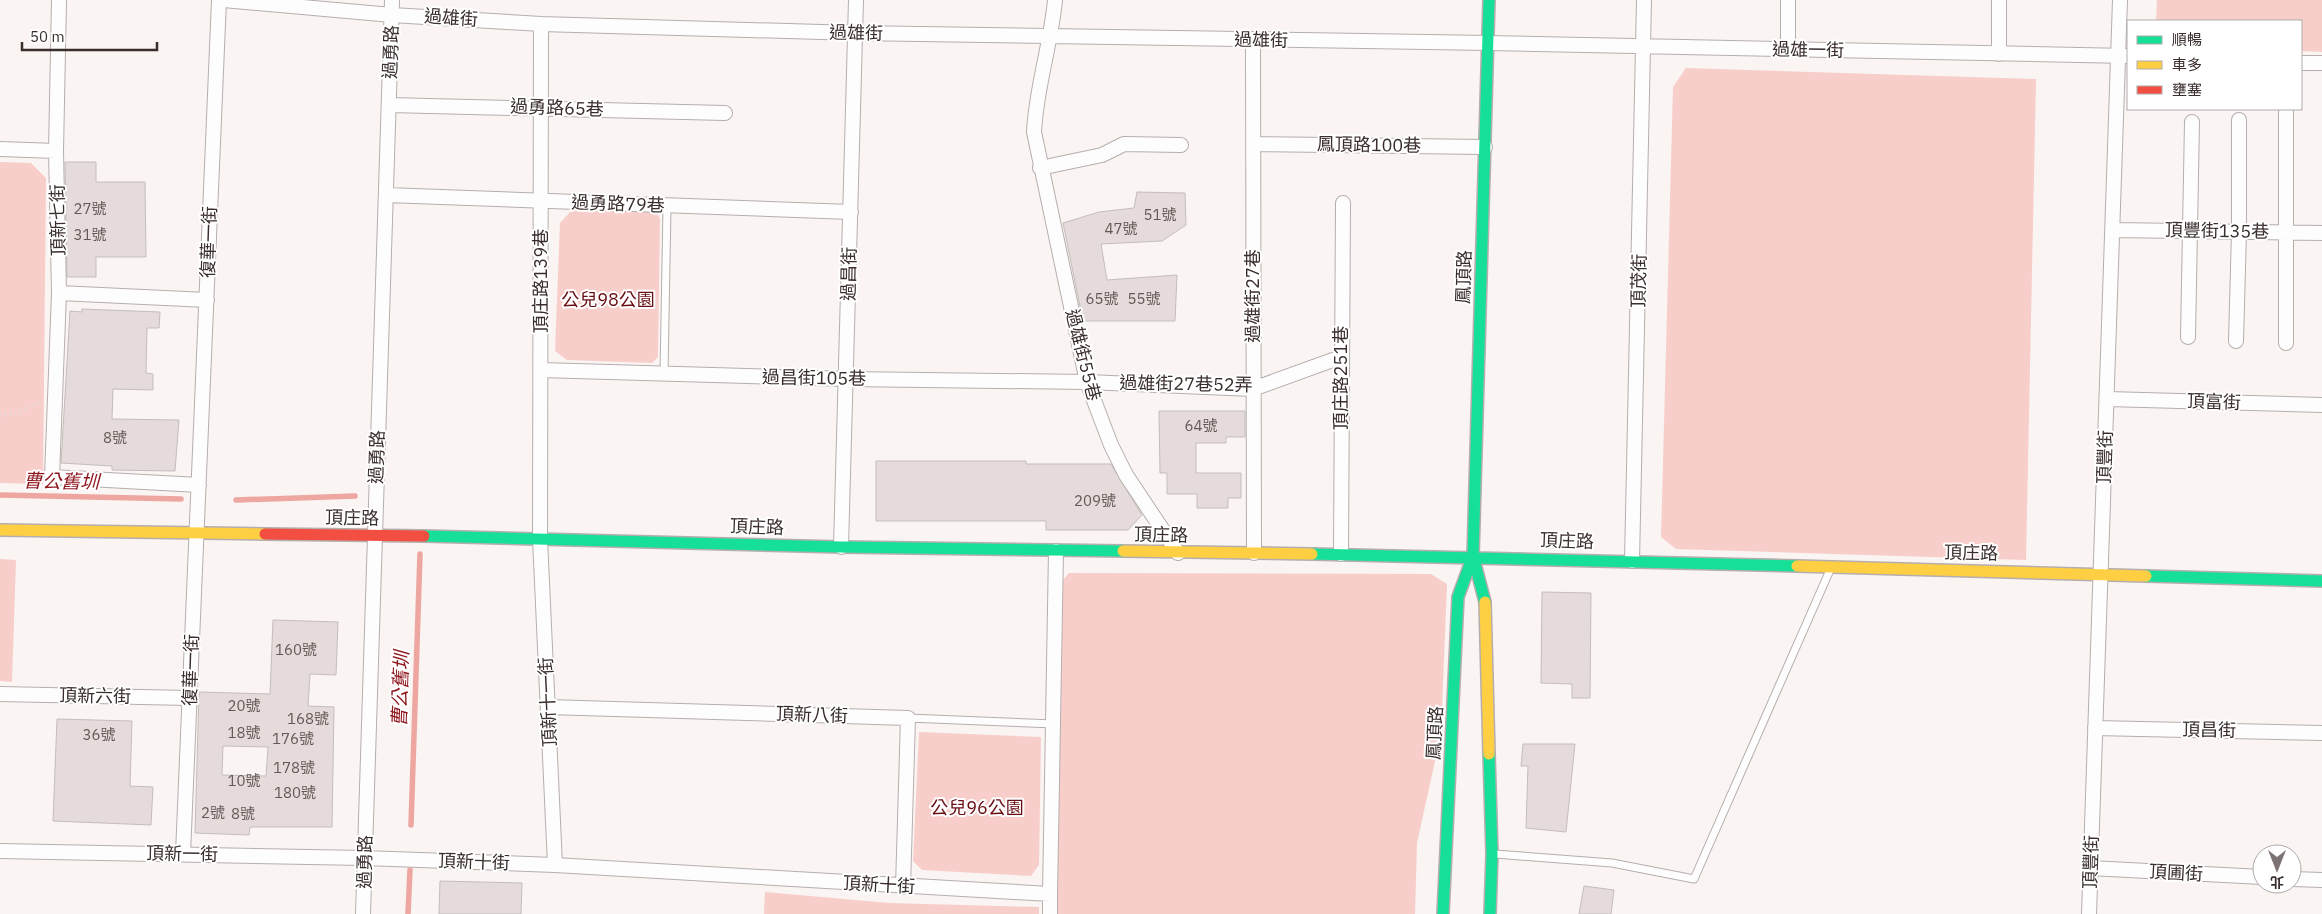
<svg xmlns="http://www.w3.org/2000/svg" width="2322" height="914" viewBox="0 0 2322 914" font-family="'IBM Plex Sans','Noto Sans TC',sans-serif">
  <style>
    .green { fill: #f7ceca }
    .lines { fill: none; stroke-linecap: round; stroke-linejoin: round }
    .stream { stroke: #eea6a1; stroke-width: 5.5 }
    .building { fill: #e4dbda; stroke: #c5bdbc; fill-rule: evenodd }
    .lane-casing { stroke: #b6aead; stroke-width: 9 }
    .street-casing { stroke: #b6aead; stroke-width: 16 }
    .fast-casing { stroke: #b6aead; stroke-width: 14 }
    .slow-casing { stroke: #b6aead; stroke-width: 14 }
    .jam-casing { stroke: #b6aead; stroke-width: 14 }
    .path { stroke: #e0dede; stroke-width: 3; stroke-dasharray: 1 4; stroke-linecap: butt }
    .lane { stroke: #fefdfd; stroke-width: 7 }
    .street { stroke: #fefdfd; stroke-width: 14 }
    .fast { stroke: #16e098; stroke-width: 11 }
    .slow { stroke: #ffcf43; stroke-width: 11 }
    .jam { stroke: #f24e42; stroke-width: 11 }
    .labels { text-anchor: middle; stroke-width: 4; stroke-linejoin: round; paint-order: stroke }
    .number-label { font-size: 15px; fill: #645958 }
    .street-label { font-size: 18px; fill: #3a2e2d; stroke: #fff }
    .park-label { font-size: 18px; fill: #690e13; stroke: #fff }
    .water-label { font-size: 19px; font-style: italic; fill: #8e161d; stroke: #fff }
  </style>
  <rect width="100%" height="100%" fill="#faf4f3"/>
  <path class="green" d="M 2157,0 L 2322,0 L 2322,52 L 2301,51 L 2301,21 L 2156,21 Z
    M 1686,68 L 2036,79 L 2026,560 L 1676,549 L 1661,537 L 1673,87 Z
    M 0,162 L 31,163 L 46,178 L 43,484 L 0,483 Z
    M 572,210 L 656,211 L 660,219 L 658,357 L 652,363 L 567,360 L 555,351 L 560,223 Z
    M 0,559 L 16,560 L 12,682 L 0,681 Z
    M 1069,573 L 1431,574 L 1447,584 L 1441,734 L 1417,843 L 1415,914 L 1054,914 L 1058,586 Z
    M 919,732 L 1041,737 L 1039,865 L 1031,876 L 922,870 L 913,861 Z
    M 765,892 L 889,903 L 1039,907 L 1039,914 L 764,914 Z"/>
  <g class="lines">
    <path class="stream" d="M 0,495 L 181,499
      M 236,500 L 355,496
      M 411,825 L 420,554
      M 408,914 L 410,870"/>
  </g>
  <path class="building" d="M 65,162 L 96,162 L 96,182 L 145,182 L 146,257 L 96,257 L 96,277 L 67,277 Z
    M 1137,192 L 1185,193 L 1186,225 L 1162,241 L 1101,244 L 1107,280 L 1177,275 L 1175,321 L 1083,321 L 1063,223 L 1099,212 L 1134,208 Z
    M 82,309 L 160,312 L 159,328 L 147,328 L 146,373 L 153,374 L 153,390 L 113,389 L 112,419 L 179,420 L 175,471 L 112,470 L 112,466 L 61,463 L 70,311 L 82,312 Z
    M 1159,411 L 1245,411 L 1245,437 L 1226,437 L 1226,443 L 1196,443 L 1196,473 L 1241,473 L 1241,498 L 1228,498 L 1228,508 L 1197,508 L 1197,494 L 1167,494 L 1167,473 L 1160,473 Z
    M 876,461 L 1026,461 L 1026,464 L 1111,464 L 1142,515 L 1128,530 L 1046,530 L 1046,521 L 876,521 Z
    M 1542,592 L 1591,593 L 1590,698 L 1572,698 L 1572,684 L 1541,683 Z
    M 273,620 L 338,622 L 336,675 L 310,674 L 308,706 L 334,707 L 332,827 L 250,827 L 249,835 L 195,833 L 199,692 L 270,694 ZM 223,746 L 268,747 L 266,776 L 222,775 Z
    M 57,719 L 132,721 L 130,786 L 153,787 L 151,825 L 53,821 Z
    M 1523,744 L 1575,744 L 1566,832 L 1526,828 L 1528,766 L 1521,766 Z
    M 440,881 L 522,883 L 521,914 L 439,914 Z
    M 1584,886 L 1614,890 L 1611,914 L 1579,914 Z"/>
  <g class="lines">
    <g class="lane-casing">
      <path id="lane" d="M 664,374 L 667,206
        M 908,718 L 1055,724
        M 1495,854 L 1612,863 L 1694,879 L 1830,570"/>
    </g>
    <g class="street-casing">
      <path id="street" d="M 59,0 L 56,151 L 59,293 L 207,300
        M 224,0 L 392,15 L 541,24 L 855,33 L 1489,43 L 2128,56
        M 1055,0 C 1051,44 1036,88 1034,132 L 1087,382 L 1111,445 L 1126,475 L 1178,553
        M 541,24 L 540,539 L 555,865
        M 1253,39 L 1254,553
        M 1788,49 L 1788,0
        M 1999,54 L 1999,0
        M 2301,63 L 2322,63
        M 389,105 L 725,113
        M 2286,112 L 2286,343
        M 1254,144 L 1485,147
        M 0,149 L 56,151
        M 1040,168 L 1102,155 L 1124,144 L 1181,145
        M 386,195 L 851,212
        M 2113,230 L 2322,233
        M 59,293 L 52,477 L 199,485
        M 2188,337 L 2192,122
        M 2236,341 L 2239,232 L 2239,120
        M 541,370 L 847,379 L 1087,382 L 1253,389 L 1341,357
        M 2107,399 L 2322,405
        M 841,547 L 856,0
        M 1341,554 L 1343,203
        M 1632,561 L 1644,0
        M 0,694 L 189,698
        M 548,707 L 908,718 L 903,887
        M 2095,728 L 2322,733
        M 0,851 L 364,858 L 555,865 L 1050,894 L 1056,551
        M 183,854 L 219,0
        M 2090,868 L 2262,877
        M 2292,879 L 2322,880
        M 1050,894 L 1050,914
        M 363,914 L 392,0
        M 2089,914 L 2120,0"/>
    </g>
    <g class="fast-casing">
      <path id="fast" d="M 424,536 L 841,547 L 1123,551
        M 1312,554 L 1797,566
        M 2146,576 L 2322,581
        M 1485,602 L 1473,556 L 1489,0
        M 1489,754 L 1492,854 L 1490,914
        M 1443,914 L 1458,597 L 1473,556"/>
    </g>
    <g class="slow-casing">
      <path id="slow" d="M 0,530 L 265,534
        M 1123,551 L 1312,554
        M 1797,566 L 2146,576
        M 1485,602 L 1489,754"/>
    </g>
    <g class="jam-casing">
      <path id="jam" d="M 265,534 L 424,536"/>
    </g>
    <path class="path" d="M 0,415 L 18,413 L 38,402"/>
    <use href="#lane" class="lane"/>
    <use href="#street" class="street"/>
    <use href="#fast" class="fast"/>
    <use href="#slow" class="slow"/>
    <use href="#jam" class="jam"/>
  </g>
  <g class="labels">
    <g class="number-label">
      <text x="90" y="214">27號</text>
      <text x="1160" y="220">51號</text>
      <text x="1121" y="234">47號</text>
      <text x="90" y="240">31號</text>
      <text x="1102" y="304">65號</text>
      <text x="1144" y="304">55號</text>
      <text x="1201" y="431">64號</text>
      <text x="115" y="443">8號</text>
      <text x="1095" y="506">209號</text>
      <text x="296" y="655">160號</text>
      <text x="244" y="711">20號</text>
      <text x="308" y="724">168號</text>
      <text x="244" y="738">18號</text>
      <text x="99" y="740">36號</text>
      <text x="293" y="744">176號</text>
      <text x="294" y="773">178號</text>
      <text x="244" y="786">10號</text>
      <text x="295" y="798">180號</text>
      <text x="213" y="818">2號</text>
      <text x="243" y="819">8號</text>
    </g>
    <g class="street-label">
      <text transform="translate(451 18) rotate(4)" y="6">過雄街</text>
      <text transform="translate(856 33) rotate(1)" y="6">過雄街</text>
      <text transform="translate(1261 40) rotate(1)" y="6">過雄街</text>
      <text transform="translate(1808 50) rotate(1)" y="6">過雄一街</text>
      <text transform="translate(391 52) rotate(-88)" y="6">過勇路</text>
      <text transform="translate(557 108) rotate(2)" y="6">過勇路65巷</text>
      <text transform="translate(1369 145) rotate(1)" y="6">鳳頂路100巷</text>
      <text transform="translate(618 204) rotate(2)" y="6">過勇路79巷</text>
      <text transform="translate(58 220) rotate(-91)" y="6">頂新七街</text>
      <text transform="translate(2217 231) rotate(1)" y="6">頂豐街135巷</text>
      <text transform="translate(209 242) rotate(-88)" y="6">復華一街</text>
      <text transform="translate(849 274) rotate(-89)" y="6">過昌街</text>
      <text transform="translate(1464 277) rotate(-88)" y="6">鳳頂路</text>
      <text transform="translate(541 281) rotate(-90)" y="6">頂庄路139巷</text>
      <text transform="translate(1639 281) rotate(-89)" y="6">頂茂街</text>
      <text transform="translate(1253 296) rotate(-90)" y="6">過雄街27巷</text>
      <text transform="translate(1083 355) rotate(76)" y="6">過雄街55巷</text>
      <text transform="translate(814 378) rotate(1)" y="6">過昌街105巷</text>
      <text transform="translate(1341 378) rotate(-90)" y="6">頂庄路251巷</text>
      <text transform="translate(1186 384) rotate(1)" y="6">過雄街27巷52弄</text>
      <text transform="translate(2214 402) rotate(2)" y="6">頂富街</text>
      <text transform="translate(377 457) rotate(-88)" y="6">過勇路</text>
      <text transform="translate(2105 457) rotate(-88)" y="6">頂豐街</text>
      <text transform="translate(352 518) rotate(1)" y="6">頂庄路</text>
      <text transform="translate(757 527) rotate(2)" y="6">頂庄路</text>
      <text transform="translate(1161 535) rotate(1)" y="6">頂庄路</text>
      <text transform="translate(1567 541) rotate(2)" y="6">頂庄路</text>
      <text transform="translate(1971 553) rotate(1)" y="6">頂庄路</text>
      <text transform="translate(191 670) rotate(-88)" y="6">復華一街</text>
      <text transform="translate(95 696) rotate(1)" y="6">頂新六街</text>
      <text transform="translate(548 702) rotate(-93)" y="6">頂新十一街</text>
      <text transform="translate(812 715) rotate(2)" y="6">頂新八街</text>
      <text transform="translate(2209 730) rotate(1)" y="6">頂昌街</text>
      <text transform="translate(1435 733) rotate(-87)" y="6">鳳頂路</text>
      <text transform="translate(182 854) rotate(1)" y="6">頂新一街</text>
      <text transform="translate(365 862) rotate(-89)" y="6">過勇路</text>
      <text transform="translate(474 862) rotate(2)" y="6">頂新十街</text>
      <text transform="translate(2091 862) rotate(-88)" y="6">頂豐街</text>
      <text transform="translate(2176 873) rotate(3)" y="6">頂圃街</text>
      <text transform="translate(879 885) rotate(3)" y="6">頂新十街</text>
    </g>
    <g class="park-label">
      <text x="608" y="306">公兒98公園</text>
      <text x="977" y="814">公兒96公園</text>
    </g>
    <g class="water-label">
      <text transform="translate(61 481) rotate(1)" y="7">曹公舊圳</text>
      <text transform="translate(400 689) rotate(-88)" y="7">曹公舊圳</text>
    </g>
  </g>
  <rect x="2127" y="20" width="175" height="90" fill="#ffffff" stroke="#b0abab"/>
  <rect x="2137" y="36" width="25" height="8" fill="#16e098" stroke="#b0abab"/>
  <text x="2172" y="45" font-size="15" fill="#3a2e2d">順暢</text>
  <rect x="2137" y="61" width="25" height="8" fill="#ffcf43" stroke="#b0abab"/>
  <text x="2172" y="70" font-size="15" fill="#3a2e2d">車多</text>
  <rect x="2137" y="86" width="25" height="8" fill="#f24e42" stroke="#b0abab"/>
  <text x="2172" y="95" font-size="15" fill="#3a2e2d">壅塞</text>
  <g transform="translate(2277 869) rotate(180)"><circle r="24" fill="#ffffff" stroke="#b0abab"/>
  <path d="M0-4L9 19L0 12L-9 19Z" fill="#7d7372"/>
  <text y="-8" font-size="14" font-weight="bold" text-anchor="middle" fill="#3a2e2d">北</text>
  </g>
  <path d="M22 42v8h135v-8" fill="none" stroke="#3a2e2d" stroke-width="2.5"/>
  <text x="30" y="42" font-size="15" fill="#3a2e2d" stroke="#ffffff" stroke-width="4" paint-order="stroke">50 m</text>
</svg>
